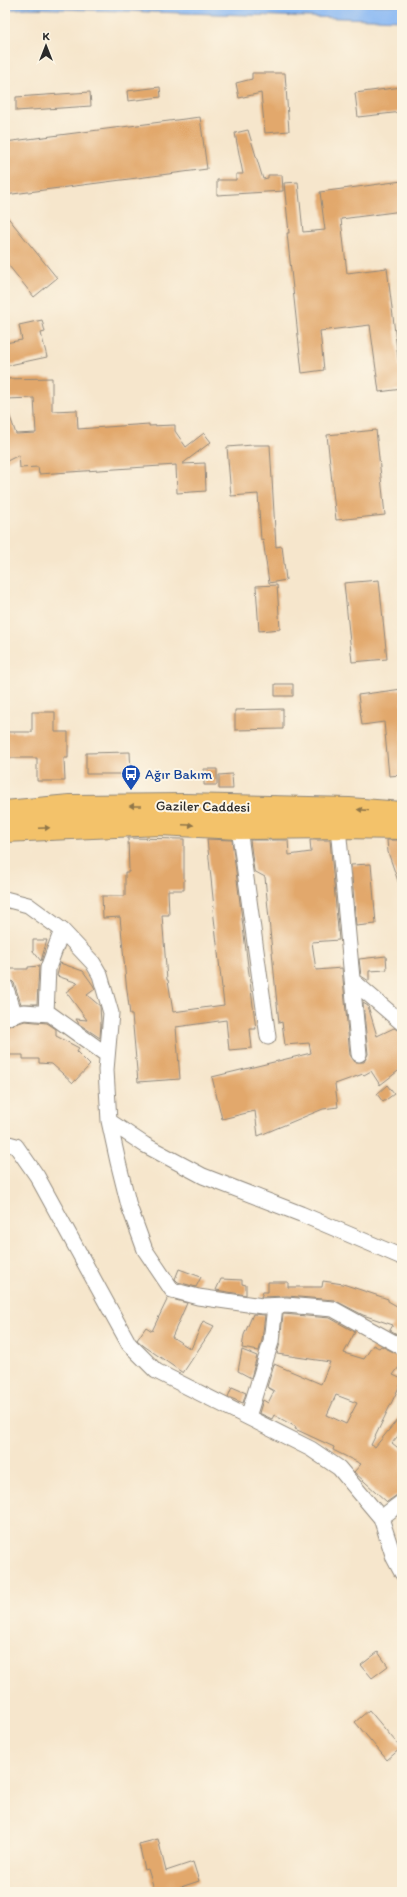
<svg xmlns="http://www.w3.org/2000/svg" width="407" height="1897" viewBox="0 0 407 1897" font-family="Itim,sans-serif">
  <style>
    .water { fill: #88b8f4; stroke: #5a7290 }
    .building { fill: #e2a86c; fill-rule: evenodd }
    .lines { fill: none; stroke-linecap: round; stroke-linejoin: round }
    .minor-casing { stroke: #90887c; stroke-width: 17 }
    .primary-casing { stroke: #90887c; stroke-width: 24 }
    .minor { stroke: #fff; stroke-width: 15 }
    .primary { stroke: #f3c26a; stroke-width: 22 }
    .oneway { fill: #8f764a }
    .labels { text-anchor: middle; stroke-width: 4; stroke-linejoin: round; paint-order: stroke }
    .transit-label { font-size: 14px; fill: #164399; stroke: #fcf5e5; text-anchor: start }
    .street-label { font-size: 14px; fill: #2b2b2b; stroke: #fcf5e5 }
  </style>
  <rect width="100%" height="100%" fill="#fcf5e5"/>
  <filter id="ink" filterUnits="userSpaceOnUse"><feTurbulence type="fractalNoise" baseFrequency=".025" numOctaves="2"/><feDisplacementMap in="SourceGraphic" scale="8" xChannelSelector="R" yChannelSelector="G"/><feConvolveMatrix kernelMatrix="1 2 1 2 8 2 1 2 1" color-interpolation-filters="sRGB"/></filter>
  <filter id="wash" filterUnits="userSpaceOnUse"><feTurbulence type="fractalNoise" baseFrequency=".012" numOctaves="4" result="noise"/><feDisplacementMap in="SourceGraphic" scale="16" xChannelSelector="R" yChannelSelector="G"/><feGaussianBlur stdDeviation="0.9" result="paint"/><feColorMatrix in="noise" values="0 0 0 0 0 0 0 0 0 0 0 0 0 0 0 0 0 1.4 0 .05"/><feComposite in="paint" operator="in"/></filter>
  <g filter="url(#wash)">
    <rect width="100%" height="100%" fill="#f6e6cc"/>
    <path class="water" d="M 5,5 L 402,5 L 402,20 L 27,8 L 5,10 Z"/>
    <g id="blocks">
      <path class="building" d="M 252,73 L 285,73 L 289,131 L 265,133 L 261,93 L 239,98 L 236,83 L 252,79 Z
        M 160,87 L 161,97 L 128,101 L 127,91 Z
        M 402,87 L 402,112 L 358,117 L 355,93 Z
        M 90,92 L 91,106 L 16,111 L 16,97 Z
        M 200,117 L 207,169 L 5,195 L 5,142 Z
        M 248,130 L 263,179 L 268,178 L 268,175 L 282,175 L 283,191 L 217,195 L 217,180 L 236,180 L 236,174 L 243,174 L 235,133 Z
        M 402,181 L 402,211 L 341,219 L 347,273 L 387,268 L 402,389 L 379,392 L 370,325 L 320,331 L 324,370 L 302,373 L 287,233 L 289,233 L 284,183 L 298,182 L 303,232 L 325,230 L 320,192 Z
        M 5,214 L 57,278 L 34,297 L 5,261 Z
        M 42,320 L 45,332 L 41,333 L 47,357 L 5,366 L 5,343 L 22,340 L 19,325 Z
        M 52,378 L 52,411 L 77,410 L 78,429 L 149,424 L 149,426 L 175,425 L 175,431 L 186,447 L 204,433 L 211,442 L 182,464 L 205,463 L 206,491 L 177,493 L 176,465 L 39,474 L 38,467 L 20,468 L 19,455 L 5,462 L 5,409 L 7,408 L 16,434 L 36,433 L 34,398 L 5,399 L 5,379 Z
        M 376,430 L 385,515 L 336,520 L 327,435 Z
        M 253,445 L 270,445 L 276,547 L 282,546 L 286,580 L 269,583 L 263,539 L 261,540 L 258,494 L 231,496 L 227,447 Z
        M 379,580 L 387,659 L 352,662 L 344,583 Z
        M 277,585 L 280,629 L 259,631 L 256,586 Z
        M 275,684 L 293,684 L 293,696 L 275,696 Z
        M 402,689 L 402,775 L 389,776 L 384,722 L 362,725 L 358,695 Z
        M 283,709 L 283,729 L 235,730 L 235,710 Z
        M 32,712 L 55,712 L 55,732 L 68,732 L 68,758 L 64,758 L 65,781 L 37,781 L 37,758 L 5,758 L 5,732 L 32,732 Z
        M 130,752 L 131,774 L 86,774 L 86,753 Z
        M 204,769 L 217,769 L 217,785 L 204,785 Z
        M 232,774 L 233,789 L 219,789 L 219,775 Z
        M 128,838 L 184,839 L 184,890 L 168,890 L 169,915 L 162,915 L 167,980 L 168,980 L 173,1012 L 224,1005 L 213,909 L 214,908 L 207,839 L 232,840 L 256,1029 L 250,1029 L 252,1048 L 229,1050 L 226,1020 L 176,1027 L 180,1079 L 138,1082 L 132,1015 L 130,1015 L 126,982 L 120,917 L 103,918 L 102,896 L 125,896 L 125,872 L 129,872 Z
        M 250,840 L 288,840 L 289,855 L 311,852 L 310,840 L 330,840 L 339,940 L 312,942 L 316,970 L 342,968 L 350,1055 L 355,1062 L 364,1062 L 368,1054 L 363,1003 L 368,1006 L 377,1036 L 394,1028 L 402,1032 L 402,1068 L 380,1085 L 371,1071 L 364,1075 L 363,1074 L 335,1084 L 338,1107 L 323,1109 L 258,1136 L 255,1111 L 222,1119 L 212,1077 L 311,1053 L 309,1043 L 285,1045 L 282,1022 L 279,1023 L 276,994 L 265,877 L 254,871 Z
        M 387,840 L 402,840 L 402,887 L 400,887 L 388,852 Z
        M 371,864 L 376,924 L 356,926 L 351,865 Z
        M 33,940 L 47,940 L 41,961 L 33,951 Z
        M 386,956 L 387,970 L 369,971 L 369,981 L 361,976 L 359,959 Z
        M 60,963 L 83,971 L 93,985 L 95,989 L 87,995 L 100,1006 L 101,1023 L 100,1038 L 79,1024 L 76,1019 L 87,1020 L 66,992 L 78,983 L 57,976 Z
        M 39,966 L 37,1004 L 21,1004 L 14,983 L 10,979 L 9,969 L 28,969 L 28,967 Z
        M 25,1021 L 47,1023 L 56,1029 L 56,1036 L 79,1048 L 77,1052 L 90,1065 L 73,1083 L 52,1064 L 39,1063 L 39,1059 L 23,1059 L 23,1055 L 5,1055 L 5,1027 Z
        M 387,1085 L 394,1094 L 383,1102 L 377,1094 Z
        M 179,1269 L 201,1277 L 196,1287 L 178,1282 L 175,1279 Z
        M 221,1279 L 242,1280 L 242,1284 L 246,1285 L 246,1295 L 216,1290 Z
        M 323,1281 L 343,1284 L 388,1299 L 388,1301 L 402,1309 L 402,1337 L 390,1330 L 393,1325 L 363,1315 L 334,1300 L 287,1296 L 261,1297 L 263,1292 L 268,1292 L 268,1282 L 288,1282 L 288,1287 L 322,1287 Z
        M 168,1298 L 187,1303 L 172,1337 L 191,1349 L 203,1321 L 214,1326 L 183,1373 L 144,1346 L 137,1340 L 146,1327 L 152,1331 Z
        M 253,1314 L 265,1315 L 262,1340 L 259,1351 L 242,1348 L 244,1335 Z
        M 283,1314 L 330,1318 L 355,1332 L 344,1353 L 364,1359 L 373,1345 L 379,1348 L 381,1346 L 402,1356 L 402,1363 L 393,1375 L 402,1379 L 402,1381 L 371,1445 L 375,1447 L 402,1414 L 402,1431 L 392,1443 L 402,1451 L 402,1493 L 397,1495 L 387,1502 L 354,1472 L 361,1464 L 333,1450 L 334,1447 L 295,1429 L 296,1427 L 274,1415 L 272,1419 L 259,1413 L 263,1400 L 268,1403 L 274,1391 L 267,1387 L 274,1364 L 321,1384 L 330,1362 L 277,1354 L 280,1343 ZM 336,1395 L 357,1403 L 346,1424 L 327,1415 Z
        M 242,1350 L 257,1356 L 251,1378 L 238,1371 Z
        M 232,1387 L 246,1393 L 243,1403 L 228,1397 Z
        M 378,1652 L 388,1666 L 372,1678 L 361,1665 Z
        M 369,1710 L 401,1748 L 387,1760 L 355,1722 Z
        M 158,1839 L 166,1871 L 193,1862 L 199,1881 L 166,1892 L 155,1892 L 148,1869 L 145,1870 L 139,1844 Z"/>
    </g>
  </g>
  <g filter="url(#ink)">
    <use href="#blocks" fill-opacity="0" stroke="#90887c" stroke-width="1"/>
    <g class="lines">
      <g class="minor-casing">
        <path id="minor" d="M 338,827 L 359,1054
          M 239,828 L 268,1037
          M 5,899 L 28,905 L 62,930 L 93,963 L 100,975 L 111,1013 L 106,1070 L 109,1121 L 118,1162 L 129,1206 L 145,1250 L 172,1290 L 198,1297 L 262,1306 L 286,1305 L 333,1309 L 402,1347
          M 352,980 L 402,1023
          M 5,986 L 15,1015
          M 46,1013 L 48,968 L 62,930
          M 5,1018 L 24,1012 L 50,1014 L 107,1055
          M 109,1121 L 145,1145 L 203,1176 L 301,1214 L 402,1257
          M 5,1143 L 16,1146 L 37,1176 L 129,1344 L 156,1371 L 311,1449 L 339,1468 L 381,1518 L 394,1558 L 402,1573
          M 248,1417 L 271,1342 L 275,1306
          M 381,1518 L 402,1502"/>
      </g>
      <g class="primary-casing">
        <path id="primary" d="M 5,812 L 70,806 L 184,805 L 349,809 L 402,813
          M 5,831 L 159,824 L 239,828 L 338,827 L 402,828"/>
      </g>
      <use href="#minor" class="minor"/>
      <use href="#primary" class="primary"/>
    </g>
    <defs><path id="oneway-solid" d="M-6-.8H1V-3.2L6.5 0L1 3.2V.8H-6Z"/></defs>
    <g class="oneway">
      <use href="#oneway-solid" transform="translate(135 806) rotate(180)"/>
      <use href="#oneway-solid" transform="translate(363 810) rotate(-176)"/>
      <use href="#oneway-solid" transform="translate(188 825) rotate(3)"/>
      <use href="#oneway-solid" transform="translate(44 828) rotate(-2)"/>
    </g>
  </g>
  <defs>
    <g id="bus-pin" transform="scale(1)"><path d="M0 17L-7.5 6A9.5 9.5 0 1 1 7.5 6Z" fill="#1a4fb4" stroke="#fcf5e5"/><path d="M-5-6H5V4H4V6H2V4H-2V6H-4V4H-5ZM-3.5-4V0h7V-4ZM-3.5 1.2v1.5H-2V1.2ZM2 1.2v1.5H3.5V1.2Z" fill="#fff"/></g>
  </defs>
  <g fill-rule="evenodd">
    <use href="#bus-pin" x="131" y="774"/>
  </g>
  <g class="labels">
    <g class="transit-label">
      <text x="145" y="779">Ağır Bakım</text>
    </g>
    <g class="street-label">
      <text transform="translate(203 806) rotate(1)" y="5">Gaziler Caddesi</text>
    </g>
  </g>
  <rect width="407" height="1897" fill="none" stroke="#fcf5e5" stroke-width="20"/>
  <g transform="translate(46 46)" stroke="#fcf5e5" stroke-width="3" paint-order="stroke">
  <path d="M0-3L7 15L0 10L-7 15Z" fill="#2b2b2b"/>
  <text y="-6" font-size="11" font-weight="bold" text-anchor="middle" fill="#2b2b2b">K</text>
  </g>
</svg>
